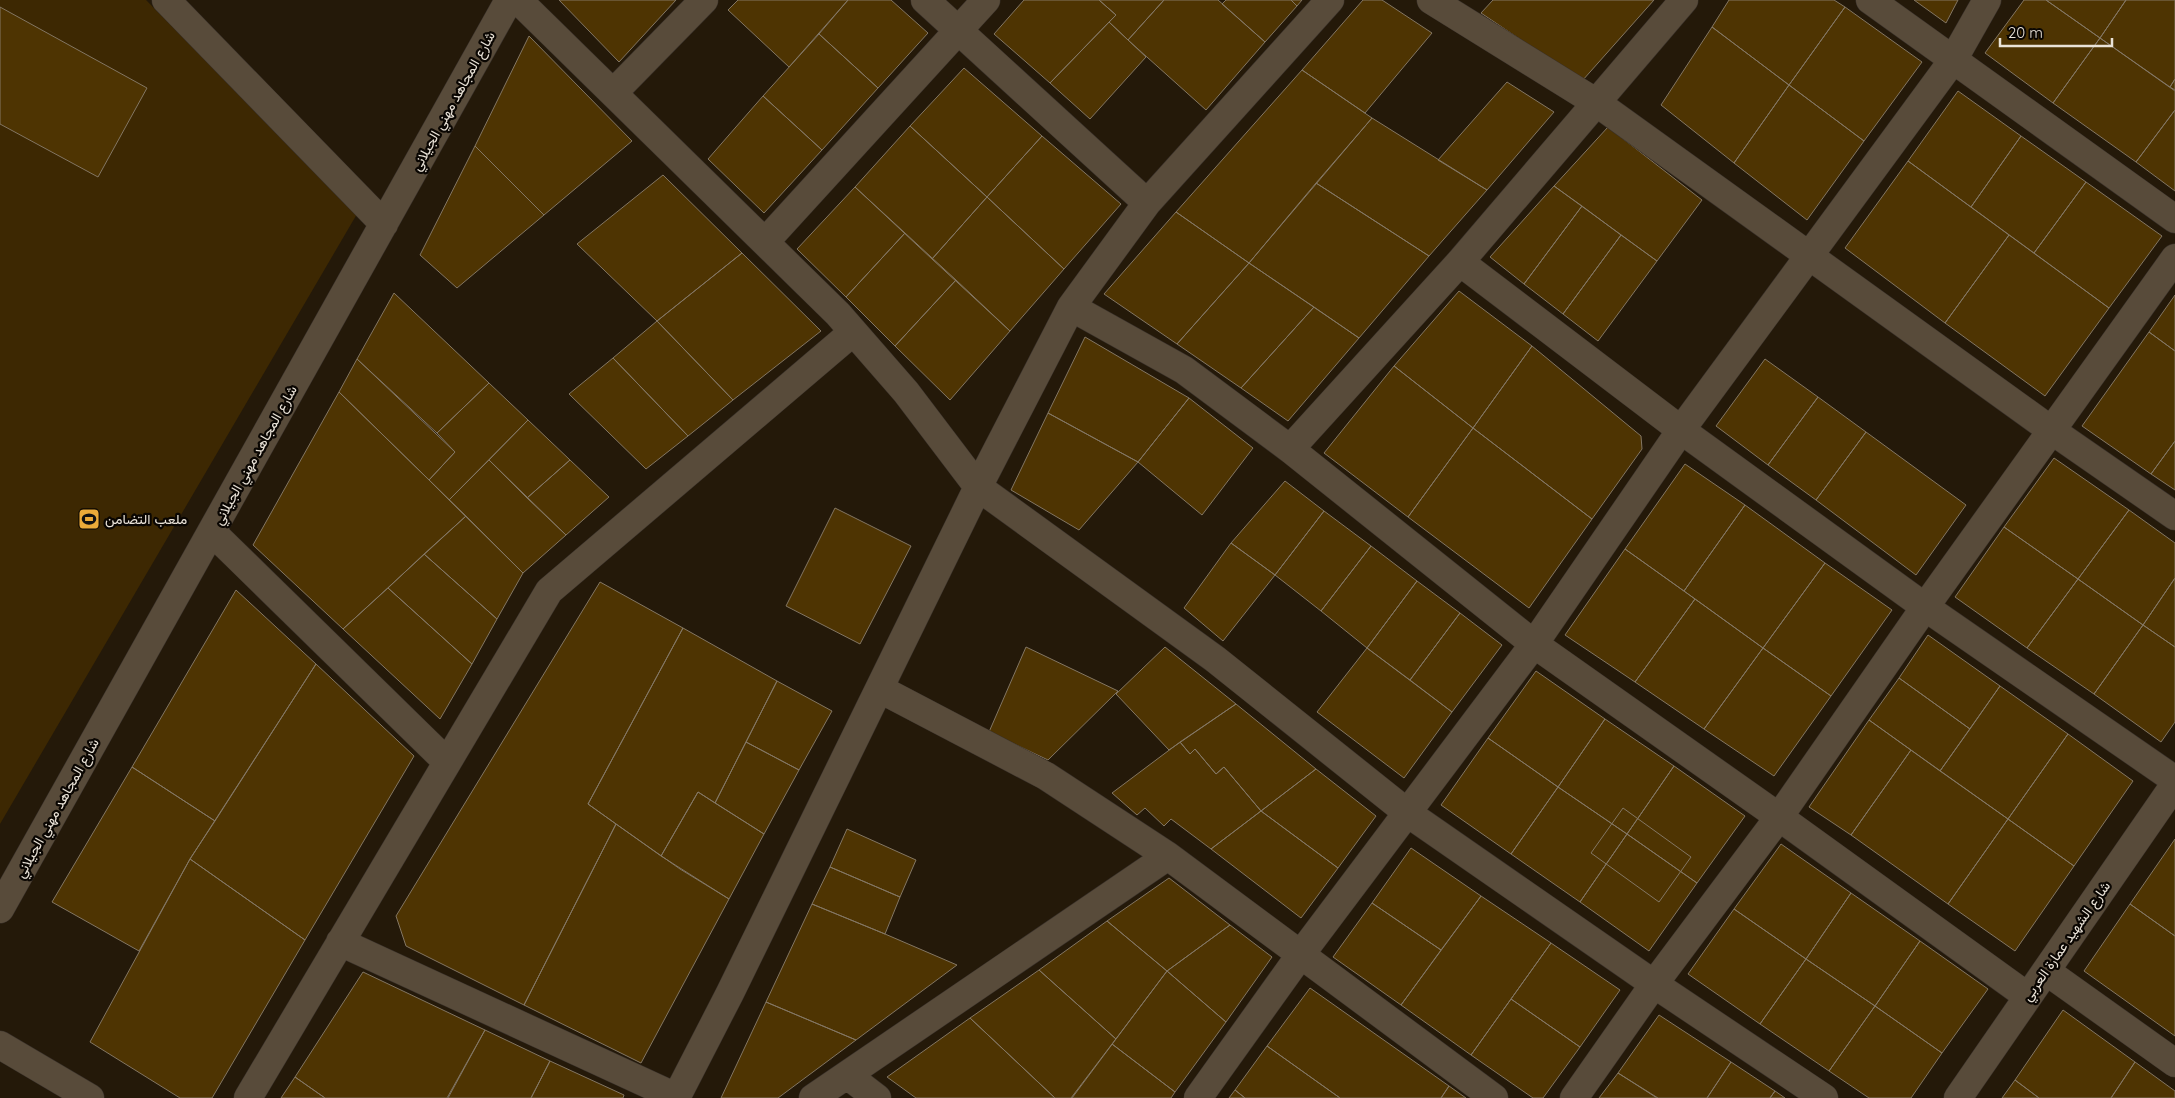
<svg xmlns="http://www.w3.org/2000/svg" width="2175" height="1098" viewBox="0 0 2175 1098" font-family="Quicksand,Vazirmatn,sans-serif">
  <style>
    .green { fill: #3d2802 }
    .building { fill: #4e3402; stroke: #837663 }
    .lines { fill: none; stroke-linecap: round; stroke-linejoin: round }
    .minor-casing { stroke: #39312b; stroke-width: 29 }
    .minor { stroke: #584b3a; stroke-width: 28 }
    .labels { text-anchor: middle; stroke-width: 4.5; stroke-linejoin: round; paint-order: stroke }
    .street-label { font-size: 14px; fill: #eae3d8; stroke: #0a0602 }
    .poi-label { font-size: 14px; fill: #eae3d8; stroke: #0a0602; text-anchor: start }
  </style>
  <rect width="100%" height="100%" fill="#241909"/>
  <path class="green" d="M 0,0 L 146,0 L 357,214 L 0,824 Z"/>
  <path class="building" d="M 559,0 L 676,0 L 619,62 Z
    M 738,0 L 848,0 L 789,67 L 728,10 Z
    M 848,0 L 891,0 L 928,33 L 878,88 L 819,34 Z
    M 1024,0 L 1099,0 L 1116,15 L 1050,83 L 994,34 Z
    M 1099,0 L 1164,0 L 1128,40 L 1109,22 L 1116,15 Z
    M 1164,0 L 1218,0 L 1265,42 L 1206,110 L 1128,40 Z
    M 1226,0 L 1291,0 L 1297,6 L 1265,42 L 1222,4 Z
    M 1291,0 L 1302,0 L 1297,6 Z
    M 1363,0 L 1382,0 L 1432,33 L 1365,113 L 1302,70 Z
    M 1493,0 L 1654,0 L 1582,81 L 1481,13 Z
    M 1729,0 L 1834,0 L 1845,7 L 1789,85 L 1712,27 Z
    M 1914,0 L 1958,0 L 1946,23 Z
    M 2024,0 L 2046,0 L 2100,38 L 2053,103 L 1985,53 Z
    M 2046,0 L 2126,0 L 2100,38 Z
    M 2126,0 L 2175,0 L 2175,79 L 2170,87 L 2100,38 Z
    M 0,7 L 147,88 L 98,177 L 0,124 Z
    M 1845,7 L 1922,62 L 1864,141 L 1789,85 Z
    M 1109,22 L 1146,57 L 1090,119 L 1050,83 Z
    M 1712,27 L 1789,85 L 1734,163 L 1661,105 Z
    M 819,34 L 878,88 L 822,150 L 763,96 Z
    M 529,36 L 632,141 L 544,215 L 475,146 Z
    M 2100,38 L 2175,91 L 2175,110 L 2136,162 L 2053,103 Z
    M 964,68 L 1042,136 L 987,197 L 910,126 Z
    M 1302,70 L 1372,118 L 1249,263 L 1176,212 Z
    M 2175,79 L 2175,90 L 2170,87 Z
    M 1507,82 L 1554,112 L 1487,190 L 1438,160 Z
    M 1789,85 L 1864,141 L 1807,220 L 1734,163 Z
    M 1958,91 L 2021,136 L 1971,207 L 1908,161 Z
    M 763,96 L 822,150 L 764,213 L 708,159 Z
    M 2175,110 L 2175,191 L 2136,162 Z
    M 1372,118 L 1487,190 L 1429,256 L 1316,183 Z
    M 910,126 L 987,197 L 932,259 L 855,187 Z
    M 1608,127 L 1702,200 L 1657,261 L 1554,186 Z
    M 1042,136 L 1121,204 L 1064,269 L 987,197 Z
    M 2021,136 L 2086,182 L 2034,253 L 1971,207 Z
    M 475,146 L 544,215 L 457,288 L 420,255 Z
    M 1908,161 L 2009,235 L 1945,323 L 1845,248 Z
    M 663,175 L 742,253 L 657,321 L 577,244 Z
    M 2086,182 L 2162,236 L 2109,308 L 2034,253 Z
    M 1316,183 L 1429,256 L 1359,338 L 1249,263 Z
    M 1554,186 L 1582,206 L 1524,284 L 1490,257 Z
    M 855,187 L 905,233 L 846,297 L 797,249 Z
    M 987,197 L 1064,269 L 1010,331 L 932,259 Z
    M 1582,206 L 1621,235 L 1563,314 L 1524,284 Z
    M 1176,212 L 1249,263 L 1177,344 L 1104,294 Z
    M 905,233 L 956,280 L 895,346 L 846,297 Z
    M 1621,235 L 1657,261 L 1598,341 L 1563,314 Z
    M 2009,235 L 2109,308 L 2045,396 L 1945,323 Z
    M 742,253 L 821,331 L 733,400 L 657,321 Z
    M 1249,263 L 1314,307 L 1241,388 L 1177,344 Z
    M 956,280 L 1010,331 L 950,400 L 895,346 Z
    M 1459,291 L 1532,346 L 1473,428 L 1394,366 Z
    M 394,293 L 489,383 L 437,433 L 357,359 Z
    M 2175,295 L 2175,351 L 2149,332 Z
    M 1314,307 L 1359,338 L 1288,421 L 1241,388 Z
    M 657,321 L 733,400 L 688,436 L 613,358 Z
    M 2149,332 L 2175,351 L 2175,441 L 2151,474 L 2082,426 Z
    M 1085,337 L 1189,398 L 1138,462 L 1048,413 Z
    M 1532,346 L 1641,436 L 1642,449 L 1592,519 L 1473,428 Z
    M 613,358 L 688,436 L 646,469 L 569,394 Z
    M 357,359 L 455,452 L 429,480 L 339,392 Z
    M 1765,359 L 1818,397 L 1768,465 L 1716,426 Z
    M 1394,366 L 1473,428 L 1408,517 L 1324,453 Z
    M 489,383 L 528,420 L 449,500 L 429,480 L 455,452 L 437,433 Z
    M 339,392 L 466,516 L 343,629 L 253,545 Z
    M 1818,397 L 1866,432 L 1816,500 L 1768,465 Z
    M 1189,398 L 1253,448 L 1202,515 L 1138,462 Z
    M 1048,413 L 1138,462 L 1079,530 L 1011,490 Z
    M 528,420 L 570,460 L 527,498 L 489,460 Z
    M 1473,428 L 1592,519 L 1529,608 L 1408,517 Z
    M 1866,432 L 1966,505 L 1916,575 L 1816,500 Z
    M 2175,441 L 2175,490 L 2151,474 Z
    M 2054,458 L 2129,510 L 2078,579 L 2004,527 Z
    M 489,460 L 566,535 L 523,573 L 449,500 Z
    M 570,460 L 609,497 L 566,535 L 527,498 Z
    M 1685,464 L 1745,505 L 1684,591 L 1625,549 Z
    M 1285,481 L 1324,511 L 1275,575 L 1231,543 Z
    M 1745,505 L 1825,563 L 1763,648 L 1684,591 Z
    M 835,508 L 911,546 L 860,644 L 786,606 Z
    M 2129,510 L 2175,543 L 2175,578 L 2143,625 L 2078,579 Z
    M 1324,511 L 1371,546 L 1321,611 L 1275,575 Z
    M 466,516 L 523,573 L 497,619 L 424,554 Z
    M 2004,527 L 2078,579 L 2027,648 L 1955,597 Z
    M 1231,543 L 1275,575 L 1223,641 L 1184,608 Z
    M 1371,546 L 1417,581 L 1367,648 L 1321,611 Z
    M 1625,549 L 1695,599 L 1635,682 L 1565,635 Z
    M 424,554 L 497,619 L 472,664 L 388,588 Z
    M 1825,563 L 1892,610 L 1831,696 L 1763,648 Z
    M 2175,578 L 2175,647 L 2143,625 Z
    M 2078,579 L 2143,625 L 2094,694 L 2027,648 Z
    M 1417,581 L 1460,613 L 1410,680 L 1367,648 Z
    M 600,582 L 683,628 L 588,804 L 616,824 L 524,1005 L 406,946 L 396,916 Z
    M 388,588 L 472,664 L 440,719 L 343,629 Z
    M 236,590 L 316,664 L 215,821 L 132,767 Z
    M 1695,599 L 1763,648 L 1704,729 L 1635,682 Z
    M 1460,613 L 1502,645 L 1452,712 L 1410,680 Z
    M 2143,625 L 2175,647 L 2175,722 L 2161,742 L 2094,694 Z
    M 683,628 L 777,681 L 715,803 L 698,792 L 661,856 L 588,804 Z
    M 1928,635 L 2000,686 L 1970,729 L 1899,678 Z
    M 1026,647 L 1118,691 L 1048,760 L 989,732 Z
    M 1165,647 L 1236,704 L 1169,750 L 1116,694 Z
    M 1367,648 L 1452,712 L 1404,778 L 1317,712 Z
    M 1763,648 L 1831,696 L 1774,776 L 1704,729 Z
    M 316,664 L 414,756 L 305,940 L 190,859 Z
    M 1536,671 L 1605,719 L 1558,787 L 1488,738 Z
    M 1899,678 L 1970,729 L 1940,771 L 1869,720 Z
    M 777,681 L 832,711 L 799,770 L 746,742 Z
    M 2000,686 L 2068,734 L 2008,819 L 1940,771 Z
    M 1236,704 L 1316,769 L 1261,811 L 1224,767 L 1216,774 L 1195,749 L 1190,754 L 1180,742 Z
    M 1605,719 L 1674,766 L 1627,834 L 1558,787 Z
    M 1869,720 L 1911,750 L 1851,835 L 1809,807 Z
    M 2068,734 L 2133,781 L 2074,866 L 2008,819 Z
    M 1488,738 L 1558,787 L 1511,854 L 1441,805 Z
    M 746,742 L 799,770 L 764,834 L 715,803 Z
    M 1180,742 L 1190,754 L 1195,749 L 1216,774 L 1224,767 L 1261,811 L 1211,849 L 1171,819 L 1164,826 L 1145,808 L 1137,815 L 1112,793 Z
    M 1911,750 L 2008,819 L 1948,904 L 1851,835 Z
    M 1674,766 L 1745,816 L 1697,883 L 1627,834 Z
    M 132,767 L 215,821 L 190,859 L 139,951 L 52,902 Z
    M 1316,769 L 1376,816 L 1338,868 L 1261,811 Z
    M 1558,787 L 1627,834 L 1580,902 L 1511,854 Z
    M 698,792 L 764,834 L 729,899 L 661,856 Z
    M 1623,808 L 1691,857 L 1659,902 L 1591,853 Z
    M 1261,811 L 1338,868 L 1301,918 L 1211,849 Z
    M 2008,819 L 2074,866 L 2015,951 L 1948,904 Z
    M 616,824 L 680,869 L 729,899 L 641,1063 L 524,1005 Z
    M 847,829 L 916,860 L 900,897 L 830,867 Z
    M 1627,834 L 1697,883 L 1649,951 L 1580,902 Z
    M 2175,839 L 2175,936 L 2130,904 Z
    M 1781,844 L 1851,893 L 1806,959 L 1734,909 Z
    M 1411,848 L 1481,896 L 1441,950 L 1372,903 Z
    M 190,859 L 305,940 L 212,1098 L 180,1098 L 90,1042 Z
    M 830,867 L 900,897 L 885,934 L 812,904 Z
    M 1169,878 L 1230,925 L 1167,971 L 1107,921 Z
    M 1851,893 L 1920,941 L 1875,1006 L 1806,959 Z
    M 1481,896 L 1551,943 L 1471,1055 L 1401,1005 Z
    M 1372,903 L 1441,950 L 1401,1005 L 1333,957 Z
    M 812,904 L 885,934 L 957,965 L 856,1040 L 766,1002 Z
    M 2130,904 L 2175,936 L 2175,1036 L 2084,971 Z
    M 1734,909 L 1806,959 L 1760,1024 L 1688,974 Z
    M 1107,921 L 1167,971 L 1116,1039 L 1039,970 Z
    M 1230,925 L 1272,957 L 1226,1022 L 1167,971 Z
    M 1920,941 L 1988,989 L 1942,1053 L 1875,1006 Z
    M 1551,943 L 1620,990 L 1580,1047 L 1511,999 Z
    M 1806,959 L 1875,1006 L 1829,1071 L 1760,1024 Z
    M 1039,970 L 1116,1039 L 1072,1098 L 1055,1098 L 970,1018 Z
    M 1167,971 L 1226,1022 L 1175,1092 L 1112,1044 Z
    M 363,972 L 485,1030 L 447,1098 L 325,1098 L 295,1077 Z
    M 1310,988 L 1449,1086 L 1441,1098 L 1340,1098 L 1267,1046 Z
    M 1511,999 L 1580,1047 L 1543,1098 L 1533,1098 L 1471,1055 Z
    M 766,1002 L 856,1040 L 778,1098 L 721,1098 Z
    M 1875,1006 L 1942,1053 L 1911,1098 L 1869,1098 L 1829,1071 Z
    M 2063,1010 L 2135,1062 L 2111,1098 L 2039,1098 L 2015,1080 Z
    M 1659,1015 L 1731,1062 L 1707,1098 L 1657,1098 L 1618,1073 Z
    M 970,1018 L 1055,1098 L 916,1098 L 887,1077 Z
    M 485,1030 L 550,1061 L 531,1098 L 448,1098 Z
    M 1112,1044 L 1175,1092 L 1171,1098 L 1071,1098 Z
    M 1267,1046 L 1340,1098 L 1245,1098 L 1235,1090 Z
    M 550,1061 L 624,1095 L 623,1098 L 531,1098 Z
    M 1731,1062 L 1775,1091 L 1770,1098 L 1707,1098 Z
    M 2135,1062 L 2175,1091 L 2175,1098 L 2111,1098 Z
    M 1618,1073 L 1658,1098 L 1599,1098 Z
    M 295,1077 L 325,1098 L 281,1098 Z
    M 2015,1080 L 2039,1098 L 2002,1098 Z
    M 1449,1086 L 1466,1098 L 1441,1098 Z
    M 1235,1090 L 1245,1098 L 1229,1098 Z
    M 1775,1091 L 1785,1098 L 1770,1098 Z"/>
  <g class="lines">
    <g class="minor-casing">
      <path id="minor" d="M 166,0 L 384,224
        M 518,0 L 838,314 L 906,392 L 978,487 L 1215,659 L 1409,814 L 1654,984 L 1824,1098
        M 925,0 L 1147,203
        M 1330,0 L 1147,203 L 1071,307 L 1184,370 L 1290,449 L 1534,644 L 1779,817 L 2027,996
        M 1431,0 L 1597,103 L 2051,430 L 2175,516
        M 1870,0 L 2175,219
        M 613,93 L 704,0
        M 765,242 L 986,0
        M 1460,262 L 1681,430 L 1925,607 L 2175,780
        M 1290,449 L 1460,262 L 1684,0
        M 212,532 L 447,762
        M 880,689 L 1046,776 L 1168,856 L 1494,1098
        M 0,909 L 509,0
        M 340,942 L 676,1097
        M 2046,971 L 2175,1063
        M 0,1045 L 90,1098
        M 847,1075 L 877,1098
        M 248,1098 L 549,591 L 853,332
        M 676,1098 L 730,993 L 978,487 L 1071,307
        M 813,1098 L 1168,856
        M 1198,1098 L 1301,954 L 1534,644 L 1681,430 L 1953,60 L 1987,0
        M 1574,1098 L 1654,984 L 1779,817 L 1925,607 L 2175,258
        M 1958,1098 L 2175,784"/>
    </g>
    <use href="#minor" class="minor"/>
  </g>
  <defs>
    <g id="stadium-square" transform="scale(1.125)"><rect x="-9" y="-9" width="18" height="18" rx="4" fill="#ebaa39" stroke="#0a0602"/><path d="M0-5a6.5 5 0 1 0 0 10a6.5 5 0 1 0 0-10ZM-3.5-1.8h7v3.6h-7Z" fill="#111"/></g>
  </defs>
  <g fill-rule="evenodd">
    <use href="#stadium-square" x="89" y="519"/>
  </g>
  <g class="labels">
    <g class="street-label">
      <text transform="translate(453 101) rotate(-61)" y="5">شارع المجاهد مهني الجيلاني</text>
      <text transform="translate(255 455) rotate(-61)" y="5">شارع المجاهد مهني الجيلاني</text>
      <text transform="translate(57 808) rotate(-61)" y="5">شارع المجاهد مهني الجيلاني</text>
      <text transform="translate(2066 941) rotate(-55)" y="5">شارع الشهيد عمارة العربي</text>
    </g>
    <g class="poi-label">
      <text x="105" y="524">ملعب التضامن</text>
    </g>
  </g>
  <path d="M2000 38v8h112v-8" fill="none" stroke="#eae3d8" stroke-width="2.5"/>
  <text x="2008" y="38" font-size="15" fill="#eae3d8" stroke="#0a0602" stroke-width="4" paint-order="stroke">20 m</text>
</svg>
